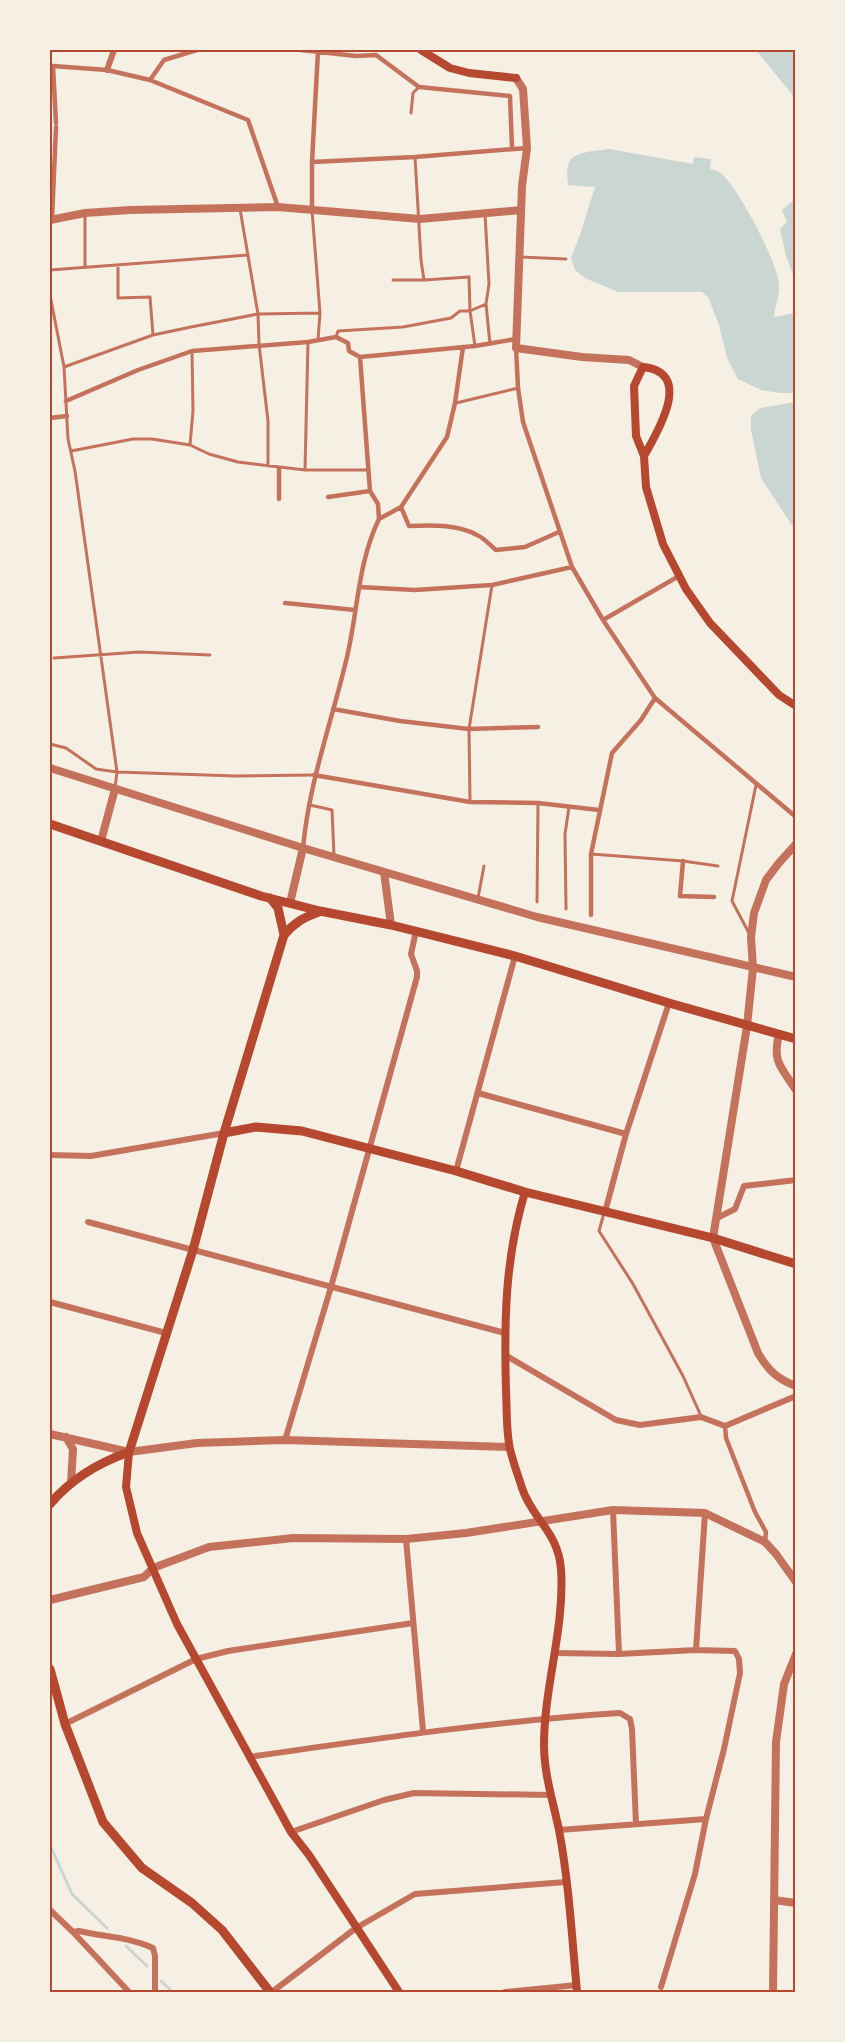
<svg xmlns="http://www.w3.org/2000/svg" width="845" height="2042" viewBox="0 0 845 2042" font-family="Roboto,sans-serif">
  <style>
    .water { fill: #c9d6d2 }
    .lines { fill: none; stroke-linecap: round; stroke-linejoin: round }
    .stream { stroke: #c9d6d2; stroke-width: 3 }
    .service { stroke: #c5725c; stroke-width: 3 }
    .pedestrian { stroke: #c5725c; stroke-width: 4.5 }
    .minor { stroke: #c5725c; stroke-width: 6 }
    .tertiary { stroke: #c5725c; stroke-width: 8 }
    .secondary { stroke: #b5482f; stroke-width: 8 }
    .primary { stroke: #b5482f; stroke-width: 9 }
    .neatline { fill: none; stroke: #b5482f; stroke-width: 2 }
  </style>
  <rect width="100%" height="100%" fill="#f6efe4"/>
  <path class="water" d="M 756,50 L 795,50 L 795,98 Z
    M 609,149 L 693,164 L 694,157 L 711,159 L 710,169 C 713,170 716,170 719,172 C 736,182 778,264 779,284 C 780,294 775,306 774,317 L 795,313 L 795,393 L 781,393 L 761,390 L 738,379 L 727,358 L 719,325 L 708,297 L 702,292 L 618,292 L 585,278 L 575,270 L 571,258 L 581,232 L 595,187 L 568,185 C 568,179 566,171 568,165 C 571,151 597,151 609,149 Z
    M 795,199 L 795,280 L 786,256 L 780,229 L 787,222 L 782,210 Z
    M 795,402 L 796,402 L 795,530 L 761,478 L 751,430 L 751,416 L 760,408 Z"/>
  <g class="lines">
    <path class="stream" d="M 50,1845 L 72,1894 L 107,1928
      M 126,1946 L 147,1966
      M 161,1981 L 173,1992"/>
    <path class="service" d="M 411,113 L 413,93 L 419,87
      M 415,157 L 421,260 L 424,280
      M 240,209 L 258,314 L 259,344 L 268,421 L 268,466
      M 312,210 L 320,313 L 318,340
      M 485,214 L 489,284 L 486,304 L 490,344
      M 520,257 L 566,259
      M 118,265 L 118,298 L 150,297 L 153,335
      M 85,267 L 85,215
      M 50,270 L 248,255
      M 393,280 L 424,280 L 469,277 L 470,311 L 475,346
      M 50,295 L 64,367 L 68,439 L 75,471 L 117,772 L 115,788
      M 336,337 L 338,331 L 403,327 L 451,318 L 460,311 L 470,311 L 486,304
      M 64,367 L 153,335 L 191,327 L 258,314 L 320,313
      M 456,403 L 518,388
      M 190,445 L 193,411 L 192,351
      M 71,451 L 133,439 L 152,439 L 190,445 L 209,454 L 238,462 L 305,470 L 368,470
      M 305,470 L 308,342
      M 54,658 L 139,652 L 210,655
      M 50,744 L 66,748 L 96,769 L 117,772 L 236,776 L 313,775
      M 470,802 L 469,729 L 492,585
      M 310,805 L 332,810 L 334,856
      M 591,854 L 683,861 L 718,866
      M 478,898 L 484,866
      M 537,902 L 538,803
      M 566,909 L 565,834 L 569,807
      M 750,935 L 732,901 L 756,785
      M 604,1213 L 599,1231 L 633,1284 L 683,1376 L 701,1416"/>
    <path class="pedestrian" d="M 301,50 L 356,56 L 376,55 L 419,87 L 510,96 L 512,148
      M 150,80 L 164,60 L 197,50
      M 56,123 L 53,66 L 107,70 L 150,80 L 248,120 L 278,207
      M 312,162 L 415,157 L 527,148
      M 312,209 L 312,162 L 318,51
      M 52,220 L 56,127
      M 516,348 L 518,388 L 523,422 L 572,567 L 603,620 L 655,698 L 796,817
      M 360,357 L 370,491 L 378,504 L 379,519
      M 360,357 L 475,346 L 516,339
      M 66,401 L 138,370 L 192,351 L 308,342 L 336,337 L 348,343 L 349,351 L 360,357
      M 50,418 L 67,416
      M 328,497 L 370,491
      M 279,499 L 279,468
      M 401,507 L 409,526 C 431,525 457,524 477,535 C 484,538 490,545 496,550 L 525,547 L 559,532
      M 379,519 L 401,507 L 447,437 L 455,403 L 463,347
      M 359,587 L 415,590 L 492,585 L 572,567
      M 285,603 L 355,610
      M 603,620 L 679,576
      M 333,709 L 400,721 L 469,729 L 538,727
      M 314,775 L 470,802 L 538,803 L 599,810
      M 303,848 C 309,782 332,721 347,657 C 358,610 358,562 379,519
      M 683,861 L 680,896 L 714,897
      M 591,915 L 591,854 L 612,753 L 641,720 L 655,698
      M 725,1426 L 726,1438 L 755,1512 L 766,1532 L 765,1542"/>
    <path class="minor" d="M 107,70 L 114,50
      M 478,1093 L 626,1134
      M 50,1155 L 91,1156 L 224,1133
      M 456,1171 L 515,956
      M 605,1212 L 626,1134 L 669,1003
      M 717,1218 L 735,1209 L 744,1186 L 796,1180
      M 88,1222 L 505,1333
      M 50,1302 L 166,1333
      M 505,1355 L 616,1420 L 640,1425 L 701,1417 L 725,1426 L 796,1396
      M 285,1440 L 331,1287 L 417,977 L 417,971 L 411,954 L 416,931
      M 613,1510 L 619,1654
      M 406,1539 L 423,1731
      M 696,1650 L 705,1513
      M 556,1653 L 619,1654 L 696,1650 L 735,1651 L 739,1659 L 740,1673 L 724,1749 L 706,1819 L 695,1874 L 661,1987
      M 65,1724 L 196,1659 L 228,1651 L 413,1623
      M 249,1757 C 373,1739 495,1721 620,1713 L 630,1719 L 632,1729 L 636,1824
      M 559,1830 L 706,1819
      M 291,1832 L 384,1800 L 414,1793 L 551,1795
      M 50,1910 L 73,1932 L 129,1992
      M 73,1932 L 79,1931 C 104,1937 129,1937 153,1948 L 155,1956 L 155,1992
      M 272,1992 L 356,1928 L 415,1894 L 566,1882
      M 505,1992 L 577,1985"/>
    <path class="tertiary" d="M 516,78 L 523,89 L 527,148 L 522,186 L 516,348 L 582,357 L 629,360 L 643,367
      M 50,220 L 85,213 L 130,210 L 278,207 L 420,219 L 521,210
      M 50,768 L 303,848 L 537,917 L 796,977
      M 101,841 L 115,789
      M 796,844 L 778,864 L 766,880 L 754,913 L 751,937 L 753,968 L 747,1026 L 713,1238 L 758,1353 C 768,1370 777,1379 796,1386
      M 384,872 L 391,925
      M 290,903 L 303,848
      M 779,1034 C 772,1062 781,1067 796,1090
      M 50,1434 L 129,1452 L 197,1443 L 285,1440 L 509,1447
      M 66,1437 L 73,1449 L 71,1483
      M 50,1600 L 144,1577 L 153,1568 L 209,1547 L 293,1538 L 406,1539 L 466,1533 L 613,1510 L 705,1513 L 765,1542 L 776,1554 L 796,1582
      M 774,1900 L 796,1903
      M 773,1992 L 776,1742 L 784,1684 L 796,1654"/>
    <path class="secondary" d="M 421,50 L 450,68 L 469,73 L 516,78
      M 644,456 C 658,431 694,372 643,367 L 634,386 L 636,436 L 644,456 L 646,487 L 663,544 L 686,589 L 710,623 L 779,695 L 796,706
      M 525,1192 C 505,1258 504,1321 506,1390 C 507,1409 506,1431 510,1449 C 513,1462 518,1475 522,1488 C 532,1519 558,1531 561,1569 C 565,1628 544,1686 544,1745 C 544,1774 553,1801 559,1830 C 569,1883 572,1938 577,1992
      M 129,1452 L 126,1487 L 137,1533 L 177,1624 L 291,1832 L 309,1855 L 399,1992"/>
    <path class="primary" d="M 50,824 L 261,896 L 320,911 L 391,925 L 515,956 L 669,1003 L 796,1039
      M 284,935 C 294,923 304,917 319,912
      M 224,1133 L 256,1127 L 302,1131 L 456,1171 L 525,1192 L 713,1238 L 796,1264
      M 50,1504 C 71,1479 98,1463 129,1452 L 193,1250 L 224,1133 L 284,935 L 278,908 L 270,898
      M 50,1669 L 65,1724 L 103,1822 L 142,1868 L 192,1903 L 222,1930 L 270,1992"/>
  </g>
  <rect width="845" height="2042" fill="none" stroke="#f6efe4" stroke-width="102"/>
  <rect x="51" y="51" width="743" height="1940" class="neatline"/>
</svg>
